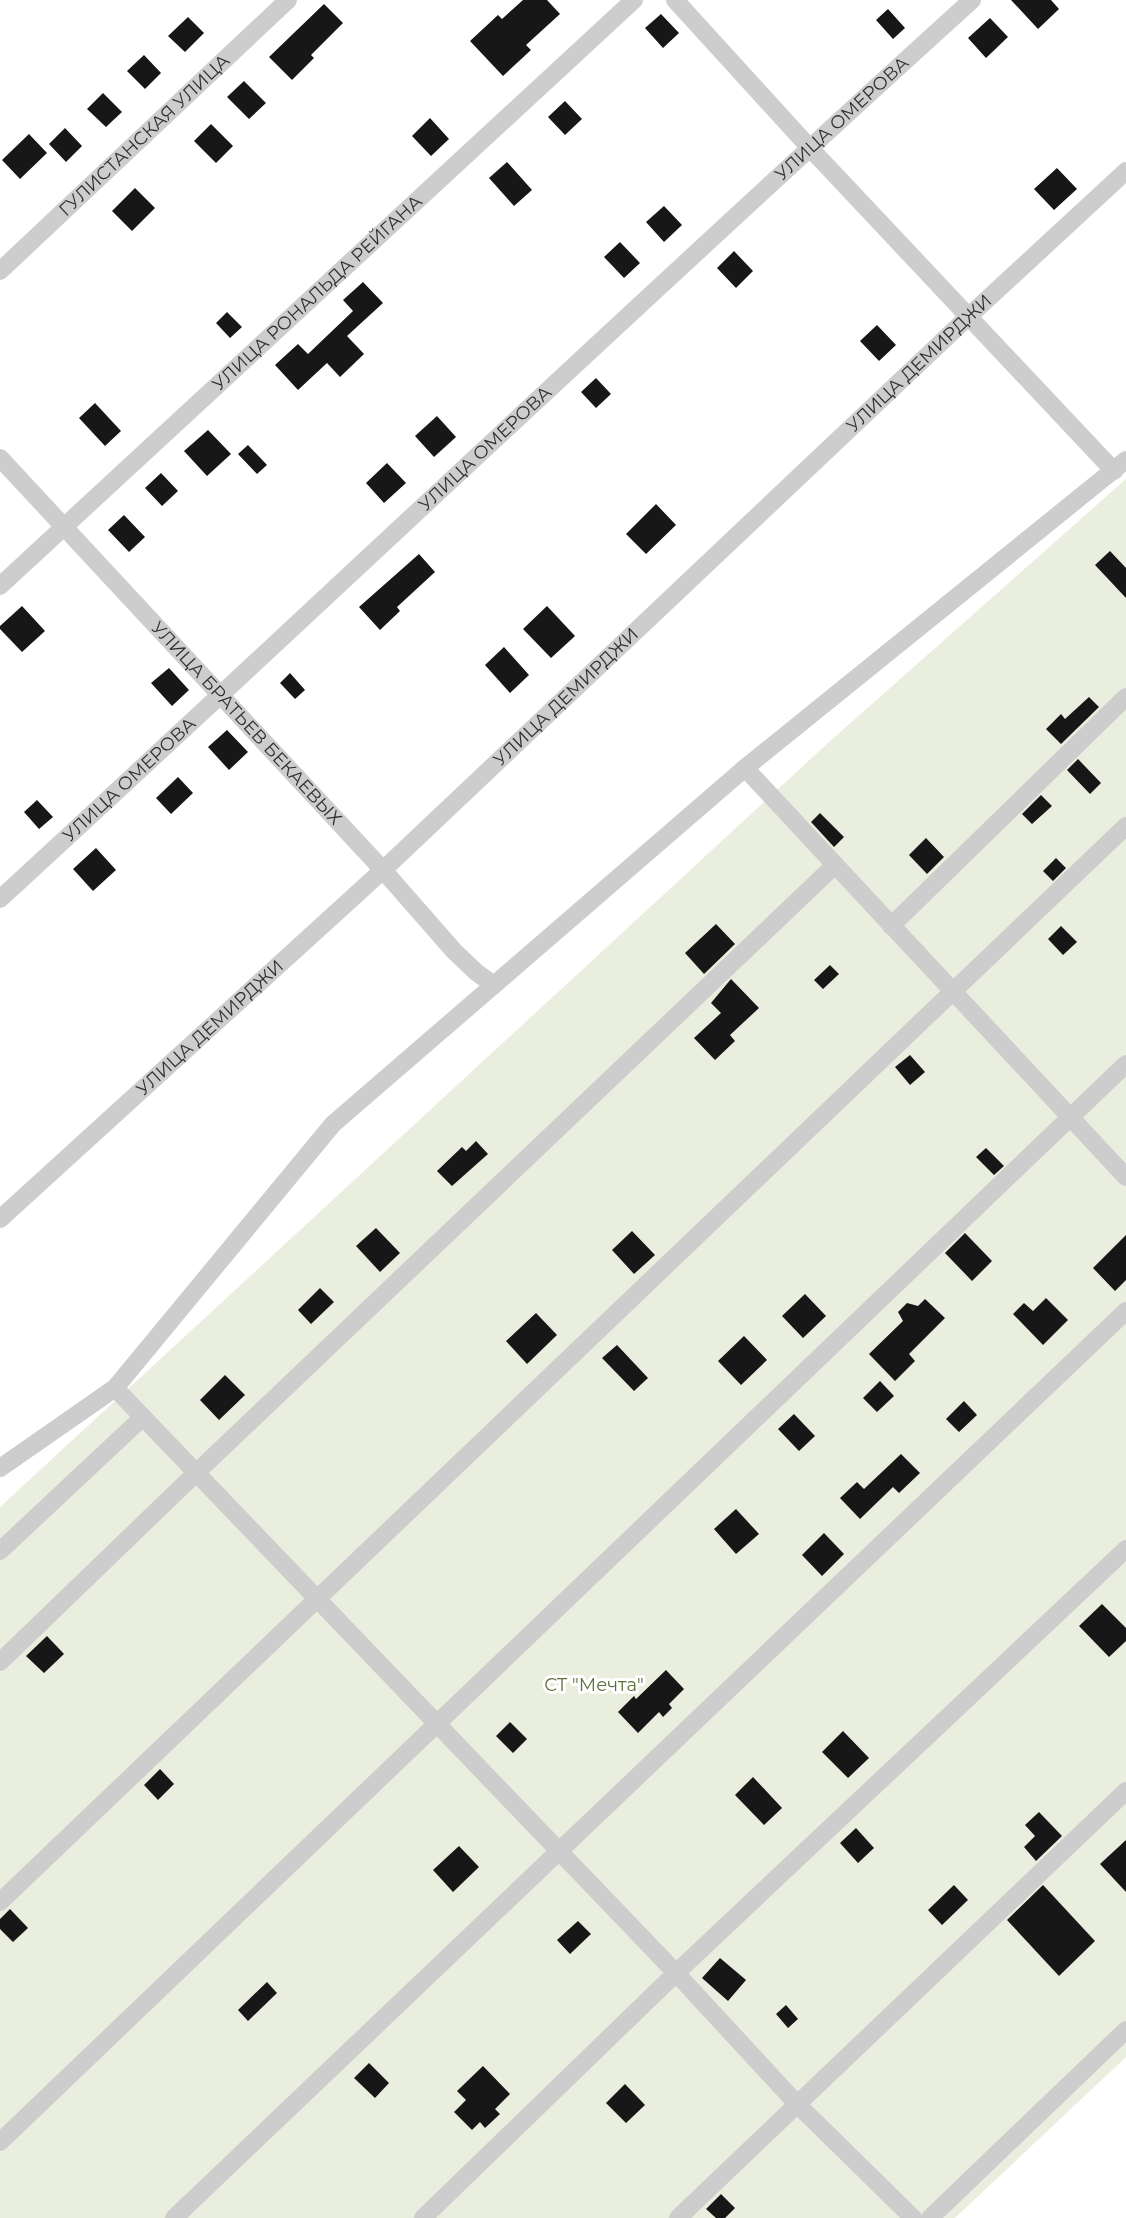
<svg xmlns="http://www.w3.org/2000/svg" width="1126" height="2218" viewBox="0 0 1126 2218" font-family="Montserrat,sans-serif">
  <style>
    .green { fill: #eaeede }
    .building { fill: #171717 }
    .lines { fill: none; stroke-linecap: round; stroke-linejoin: round }
    .minor { stroke: #cdcdcd; stroke-width: 18 }
    .labels { text-anchor: middle; stroke-width: 6; stroke-linejoin: round; paint-order: stroke }
    .street-label { font-size: 18px; fill: #303030; stroke: #fff }
    .park-label { font-size: 18px; fill: #5e6e3c; stroke: #fff }
  </style>
  <rect width="100%" height="100%" fill="#fff"/>
  <path class="green" d="M 1126,479 L 1126,2057 L 955,2218 L 0,2218 L 0,1507 L 829,742 Z"/>
  <path class="building" d="M 523,0 L 547,0 L 560,14 L 526,45 L 531,50 L 503,76 L 470,41 L 498,15 L 502,19 Z
    M 1011,0 L 1051,0 L 1059,9 L 1038,29 Z
    M 324,4 L 343,23 L 311,55 L 314,58 L 292,80 L 269,57 Z
    M 888,9 L 905,28 L 893,39 L 876,20 Z
    M 661,14 L 679,33 L 663,48 L 645,28 Z
    M 188,17 L 204,33 L 185,52 L 168,36 Z
    M 990,18 L 1008,37 L 986,58 L 968,38 Z
    M 144,55 L 161,73 L 145,89 L 127,71 Z
    M 244,81 L 266,103 L 249,119 L 227,97 Z
    M 103,93 L 122,112 L 106,127 L 87,109 Z
    M 565,101 L 582,119 L 565,135 L 548,117 Z
    M 430,118 L 449,139 L 431,156 L 412,136 Z
    M 211,124 L 233,146 L 216,163 L 194,141 Z
    M 65,128 L 82,146 L 66,162 L 49,144 Z
    M 29,134 L 47,153 L 20,179 L 2,160 Z
    M 507,162 L 532,190 L 514,206 L 489,178 Z
    M 1057,168 L 1077,189 L 1054,210 L 1034,189 Z
    M 135,188 L 155,208 L 132,231 L 112,211 Z
    M 664,206 L 682,225 L 664,242 L 646,222 Z
    M 620,242 L 640,263 L 624,278 L 604,257 Z
    M 734,251 L 753,271 L 736,288 L 717,268 Z
    M 363,282 L 383,303 L 347,336 L 364,354 L 340,377 L 327,363 L 298,390 L 275,365 L 298,344 L 308,354 L 353,311 L 343,300 Z
    M 227,312 L 242,327 L 230,338 L 216,323 Z
    M 877,325 L 896,345 L 879,361 L 860,341 Z
    M 596,378 L 611,394 L 596,408 L 581,392 Z
    M 95,403 L 121,431 L 105,446 L 79,418 Z
    M 437,416 L 456,437 L 434,457 L 415,436 Z
    M 208,430 L 231,454 L 207,476 L 184,451 Z
    M 248,445 L 267,465 L 257,474 L 238,454 Z
    M 387,463 L 406,483 L 384,503 L 366,483 Z
    M 161,473 L 178,491 L 162,506 L 145,488 Z
    M 656,504 L 676,525 L 646,554 L 626,534 Z
    M 124,515 L 145,537 L 129,552 L 108,530 Z
    M 1110,551 L 1126,568 L 1126,598 L 1095,565 Z
    M 419,554 L 435,572 L 397,607 L 400,611 L 380,630 L 359,607 Z
    M 22,606 L 45,631 L 22,652 L 0,629 L 0,626 Z
    M 547,606 L 575,636 L 551,658 L 523,629 Z
    M 504,647 L 529,675 L 510,693 L 485,665 Z
    M 169,668 L 189,690 L 172,706 L 151,683 Z
    M 290,673 L 305,690 L 295,699 L 280,683 Z
    M 1089,697 L 1099,707 L 1061,744 L 1046,729 L 1061,714 L 1065,719 Z
    M 227,730 L 248,752 L 229,770 L 208,747 Z
    M 1078,759 L 1101,783 L 1090,794 L 1067,770 Z
    M 178,777 L 193,793 L 171,814 L 156,798 Z
    M 1041,795 L 1052,806 L 1032,824 L 1022,814 Z
    M 37,800 L 53,817 L 39,829 L 24,812 Z
    M 820,813 L 844,837 L 834,847 L 811,822 Z
    M 926,838 L 944,857 L 927,874 L 909,855 Z
    M 96,848 L 116,870 L 93,891 L 73,869 Z
    M 1056,858 L 1066,868 L 1053,881 L 1043,871 Z
    M 716,924 L 735,944 L 704,974 L 685,953 Z
    M 1061,926 L 1077,942 L 1063,955 L 1048,939 Z
    M 830,965 L 839,974 L 823,989 L 814,980 Z
    M 731,979 L 759,1008 L 730,1035 L 735,1041 L 715,1060 L 694,1038 L 721,1013 L 711,1003 Z
    M 910,1055 L 925,1072 L 910,1085 L 895,1067 Z
    M 476,1141 L 488,1154 L 452,1186 L 437,1171 L 462,1147 L 466,1151 Z
    M 986,1148 L 1004,1166 L 994,1175 L 976,1157 Z
    M 376,1228 L 400,1253 L 380,1272 L 356,1246 Z
    M 632,1231 L 655,1255 L 634,1274 L 612,1250 Z
    M 965,1233 L 992,1261 L 972,1281 L 945,1253 Z
    M 1126,1235 L 1126,1280 L 1115,1291 L 1093,1268 Z
    M 320,1288 L 334,1302 L 311,1324 L 298,1310 Z
    M 805,1294 L 826,1316 L 803,1338 L 782,1316 Z
    M 1046,1298 L 1068,1320 L 1043,1345 L 1013,1314 L 1024,1303 L 1033,1311 Z
    M 925,1299 L 945,1318 L 909,1354 L 915,1361 L 895,1381 L 869,1354 L 903,1321 L 898,1312 L 907,1303 L 918,1306 Z
    M 536,1313 L 557,1335 L 527,1364 L 506,1341 Z
    M 744,1336 L 767,1360 L 741,1385 L 718,1361 Z
    M 617,1345 L 648,1378 L 634,1391 L 602,1358 Z
    M 225,1375 L 245,1395 L 219,1420 L 200,1400 Z
    M 880,1381 L 894,1396 L 877,1412 L 863,1398 Z
    M 964,1401 L 977,1415 L 959,1432 L 946,1419 Z
    M 794,1414 L 815,1436 L 799,1451 L 778,1429 Z
    M 901,1454 L 920,1473 L 899,1493 L 893,1487 L 860,1519 L 840,1498 L 857,1482 L 864,1489 Z
    M 736,1509 L 759,1534 L 736,1554 L 714,1529 Z
    M 824,1533 L 844,1554 L 822,1576 L 802,1555 Z
    M 1102,1604 L 1126,1628 L 1126,1641 L 1109,1657 L 1079,1626 Z
    M 47,1636 L 64,1654 L 44,1673 L 26,1656 Z
    M 666,1670 L 684,1689 L 669,1704 L 672,1708 L 663,1717 L 659,1712 L 638,1733 L 618,1712 L 634,1696 L 636,1699 Z
    M 510,1722 L 527,1739 L 513,1753 L 496,1736 Z
    M 843,1731 L 869,1758 L 848,1778 L 822,1752 Z
    M 160,1769 L 174,1784 L 158,1800 L 144,1785 Z
    M 753,1777 L 782,1808 L 764,1825 L 735,1795 Z
    M 1039,1812 L 1062,1836 L 1036,1861 L 1024,1847 L 1035,1836 L 1025,1825 Z
    M 856,1828 L 874,1848 L 858,1863 L 840,1843 Z
    M 1126,1840 L 1126,1892 L 1100,1864 Z
    M 459,1846 L 479,1867 L 453,1892 L 433,1870 Z
    M 954,1885 L 968,1900 L 942,1925 L 928,1910 Z
    M 1043,1885 L 1095,1941 L 1059,1976 L 1007,1920 Z
    M 10,1909 L 28,1928 L 13,1942 L 0,1929 L 0,1919 Z
    M 578,1921 L 591,1934 L 570,1954 L 557,1940 Z
    M 720,1958 L 746,1980 L 728,2001 L 702,1978 Z
    M 267,1982 L 277,1993 L 248,2021 L 238,2010 Z
    M 786,2005 L 798,2019 L 788,2028 L 776,2014 Z
    M 369,2063 L 389,2083 L 375,2098 L 354,2078 Z
    M 483,2066 L 510,2094 L 495,2109 L 500,2114 L 485,2128 L 480,2122 L 472,2130 L 454,2112 L 466,2100 L 457,2091 Z
    M 625,2084 L 645,2105 L 626,2123 L 606,2103 Z
    M 721,2194 L 735,2208 L 725,2218 L 716,2218 L 706,2209 Z"/>
  <g class="lines">
    <g class="minor">
      <path d="M 675,0 L 809,147 L 1114,471"/>
      <path id="s1" d="M 0,271 L 288,0"/>
      <path id="s2" d="M 0,458 L 383,870 L 454,951 L 476,972 L 494,985"/>
      <path id="s3" d="M 0,586 L 634,0"/>
      <path d="M 745,768 L 1126,1177"/>
      <path id="s4" d="M 0,899 C 325,600 645,296 972,0"/>
      <path d="M 891,926 L 1126,697"/>
      <path id="s5" d="M 0,1219 L 383,870 L 968,317 L 1126,171"/>
      <path d="M 115,1388 L 676,1973 L 798,2105 L 913,2218"/>
      <path d="M 0,1468 L 115,1388 L 333,1124 L 745,768 L 1126,460"/>
      <path d="M 0,1551 L 143,1417"/>
      <path d="M 0,1662 L 196,1473 L 835,865"/>
      <path d="M 0,1902 L 1126,826"/>
      <path d="M 0,2142 L 1126,1064"/>
      <path d="M 174,2218 L 1126,1311"/>
      <path d="M 423,2218 L 676,1973 L 1126,1549"/>
      <path d="M 678,2218 L 1126,1791"/>
      <path d="M 930,2218 L 1126,2030"/>
    </g>
  </g>
  <g class="labels">
    <g class="street-label">
      <text dy="6" stroke="none"><textPath href="#s4" startOffset="1148">УЛИЦА ОМЕРОВА</textPath></text>
      <text dy="6" stroke="none"><textPath href="#s1" startOffset="198">ГУЛИСТАНСКАЯ УЛИЦА</textPath></text>
      <text dy="6" stroke="none"><textPath href="#s3" startOffset="432">УЛИЦА РОНАЛЬДА РЕЙГАНА</textPath></text>
      <text dy="6" stroke="none"><textPath href="#s5" startOffset="1256">УЛИЦА ДЕМИРДЖИ</textPath></text>
      <text dy="6" stroke="none"><textPath href="#s4" startOffset="662">УЛИЦА ОМЕРОВА</textPath></text>
      <text dy="6" stroke="none"><textPath href="#s5" startOffset="770">УЛИЦА ДЕМИРДЖИ</textPath></text>
      <text dy="6" stroke="none"><textPath href="#s2" startOffset="362">УЛИЦА БРАТЬЕВ БЕКАЕВЫХ</textPath></text>
      <text dy="6" stroke="none"><textPath href="#s4" startOffset="176">УЛИЦА ОМЕРОВА</textPath></text>
      <text dy="6" stroke="none"><textPath href="#s5" startOffset="284">УЛИЦА ДЕМИРДЖИ</textPath></text>
    </g>
    <g class="park-label">
      <text x="594" y="1691">СТ "Мечта"</text>
    </g>
  </g>
</svg>
